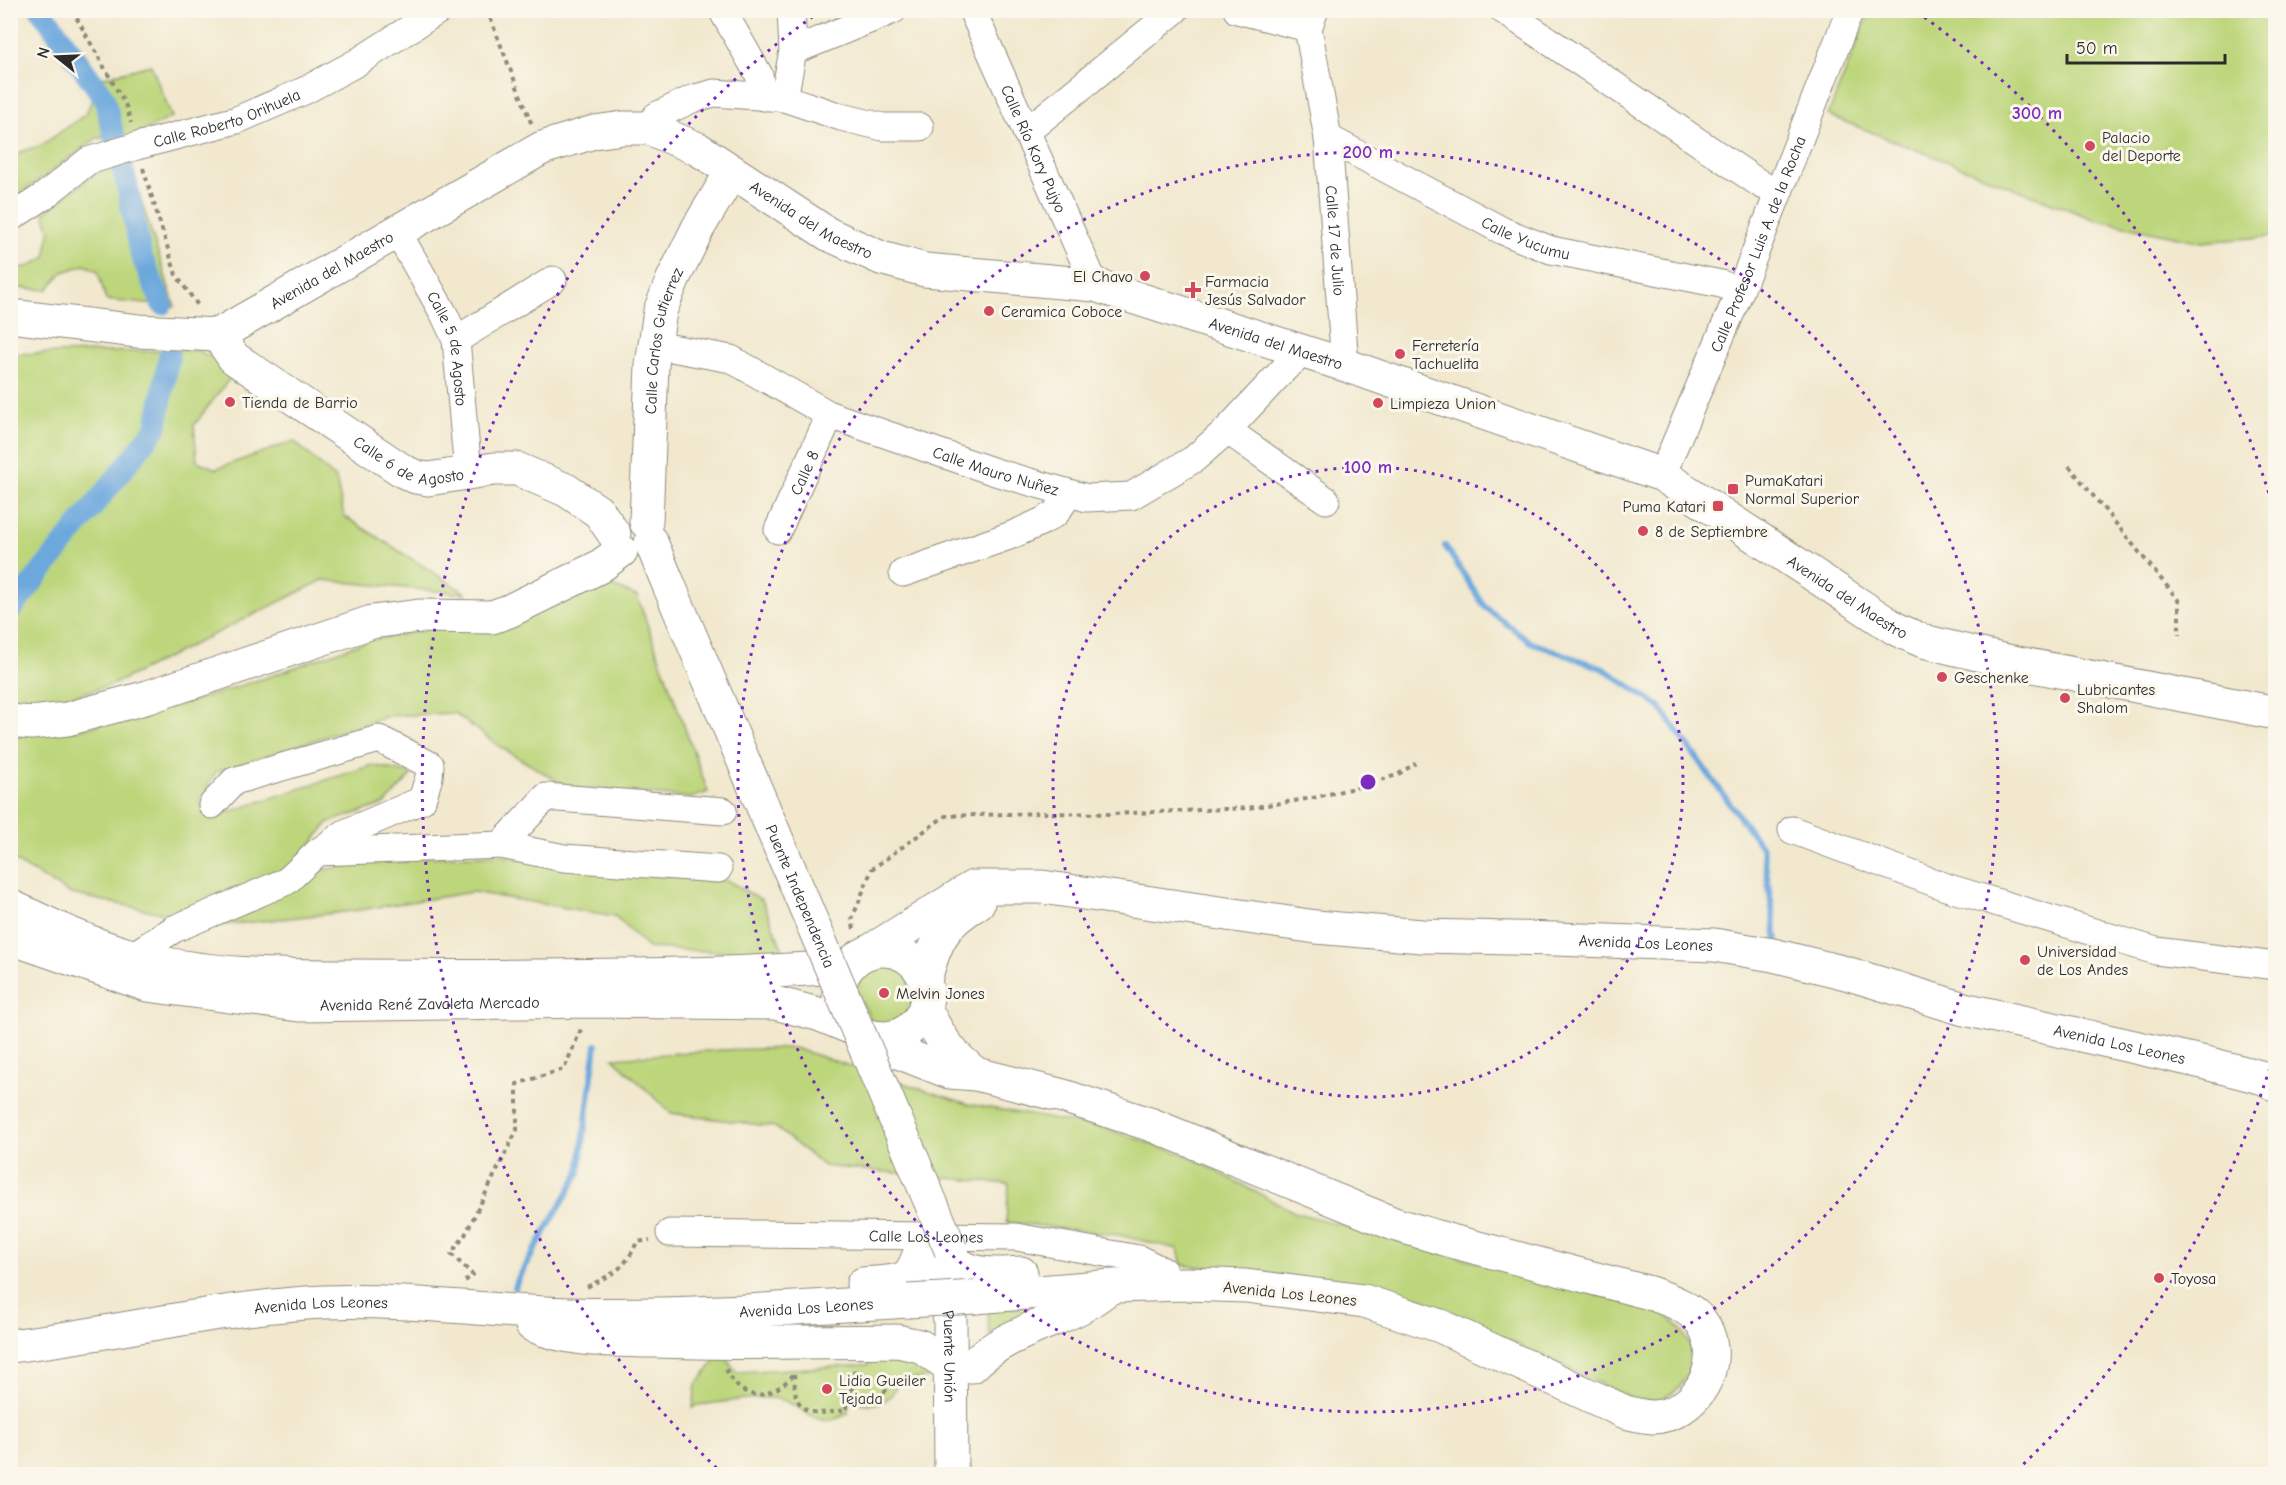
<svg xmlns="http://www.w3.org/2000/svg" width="2286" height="1485" viewBox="0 0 2286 1485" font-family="'Comic Neue',sans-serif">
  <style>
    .green { fill: #bdd67b; stroke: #748053; stroke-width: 1.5 }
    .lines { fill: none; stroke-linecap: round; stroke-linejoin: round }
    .stream { stroke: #6ca7dd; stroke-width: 6 }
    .canal { stroke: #6ca7dd; stroke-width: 22 }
    .minor-casing { stroke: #8e8a7c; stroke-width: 29 }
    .major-casing { stroke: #8e8a7c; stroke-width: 35 }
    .path { stroke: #8e8a7c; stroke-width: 4; stroke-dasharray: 4.5 4.5; stroke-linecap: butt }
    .minor { stroke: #fff; stroke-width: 27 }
    .major { stroke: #fff; stroke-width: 33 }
    .major-bridge-casing { stroke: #8e8a7c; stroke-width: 35; stroke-linecap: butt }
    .major-bridge { stroke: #fff; stroke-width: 33 }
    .ring { fill: none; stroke: #7b2cbf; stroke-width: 3; stroke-dasharray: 3 6 }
    .poi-dot { fill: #d1495b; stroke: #fbf7ec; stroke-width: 2 }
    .labels { text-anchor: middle; stroke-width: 6; stroke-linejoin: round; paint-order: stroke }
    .street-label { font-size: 16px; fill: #2b2b2b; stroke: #fbf7ec }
    .poi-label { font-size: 16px; fill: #2b2b2b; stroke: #fbf7ec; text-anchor: start }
    .centre { fill: #7b2cbf; stroke: #fbf7ec; stroke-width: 3 }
    .ring-label { font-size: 18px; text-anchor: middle; font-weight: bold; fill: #7b2cbf; stroke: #fbf7ec; stroke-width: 6; stroke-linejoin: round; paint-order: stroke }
  </style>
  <rect width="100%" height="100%" fill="#fbf7ec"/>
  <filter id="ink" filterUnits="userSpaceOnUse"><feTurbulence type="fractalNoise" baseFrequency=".0167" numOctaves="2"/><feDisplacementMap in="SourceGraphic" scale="12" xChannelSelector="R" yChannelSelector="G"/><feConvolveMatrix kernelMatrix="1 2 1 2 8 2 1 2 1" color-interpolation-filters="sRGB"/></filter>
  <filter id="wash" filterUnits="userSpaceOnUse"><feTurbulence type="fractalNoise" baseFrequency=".008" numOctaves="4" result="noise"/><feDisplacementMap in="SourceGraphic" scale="24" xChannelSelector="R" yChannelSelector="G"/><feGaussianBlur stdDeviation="1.35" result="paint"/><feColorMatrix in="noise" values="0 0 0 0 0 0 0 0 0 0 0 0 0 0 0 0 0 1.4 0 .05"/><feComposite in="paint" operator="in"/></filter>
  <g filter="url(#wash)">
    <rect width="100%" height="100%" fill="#f1e8ce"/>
    <path class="green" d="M 1870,11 L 2275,11 L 2275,236 L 2202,242 L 2093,219 L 1828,115 Z
      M 151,65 L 172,117 L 126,140 L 97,138 L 11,200 L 11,155 L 42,145 L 86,114 L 101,78 Z
      M 99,161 L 129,162 L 175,307 L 106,300 L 98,271 L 85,265 L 63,272 L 47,290 L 11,287 L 11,268 L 27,267 L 45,258 L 50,232 L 44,213 L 92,176 Z
      M 196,350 L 214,358 L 234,373 L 194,425 L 197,461 L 216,469 L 294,441 L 336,479 L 344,516 L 467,594 L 323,580 L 114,684 L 43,705 L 11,704 L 11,354 Z
      M 608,586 L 615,587 L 637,596 L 708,792 L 691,798 L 566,786 L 502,748 L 454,713 L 388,716 L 216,772 L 199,802 L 214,817 L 372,765 L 412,774 L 385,804 L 329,822 L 300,857 L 309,872 L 398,858 L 500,855 L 569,867 L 728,881 L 762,900 L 785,955 L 648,948 L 615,916 L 472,892 L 353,911 L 207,927 L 167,914 L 71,894 L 11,859 L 11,733 L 73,731 L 190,702 L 274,675 L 366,641 L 421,631 L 594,587 Z
      M 880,963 C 929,969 921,1031 873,1024 L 853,985 C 860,972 867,967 880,963 Z
      M 794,1048 L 968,1104 L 1107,1129 L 1186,1155 L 1294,1212 L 1662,1312 C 1672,1320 1681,1327 1687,1339 C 1701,1365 1682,1394 1655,1401 C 1649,1402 1639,1399 1632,1399 L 1416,1296 L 1408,1296 L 1362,1284 L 1182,1265 L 1178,1249 L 1119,1235 L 1006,1222 L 1009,1184 L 824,1166 L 775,1127 L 671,1113 L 613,1058 L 721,1050 Z
      M 1073,1301 L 989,1335 L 988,1310 Z
      M 908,1349 L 940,1376 L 897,1381 C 893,1405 871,1408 851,1400 L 848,1404 L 848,1413 C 815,1433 807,1406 779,1399 C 759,1395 720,1403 698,1405 L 693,1408 L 696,1385 L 717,1358 L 726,1358 L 737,1372 L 868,1365 L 876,1350 Z"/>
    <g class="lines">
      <path class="stream" d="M 1445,546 L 1485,607 L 1530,642 L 1604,669 L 1659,706 L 1763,849 L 1777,941
        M 515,1288 L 518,1279 L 579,1173 L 596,1045"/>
      <path class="canal" d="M 41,10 L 104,98 L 127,185 L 141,255 L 162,304
        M 10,611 L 156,428 L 169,357"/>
    </g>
  </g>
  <g filter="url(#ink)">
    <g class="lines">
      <g class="minor-casing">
        <g id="minor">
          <path d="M 722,10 L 759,75 L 763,97"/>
          <path id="s1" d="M 972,10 L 1095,285"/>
          <path d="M 1237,10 L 1308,28"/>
          <path id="s2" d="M 1315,10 L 1308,28 L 1328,138 L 1345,365"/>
          <path d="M 1503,10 L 1762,185 L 1778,192"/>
          <path d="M 793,51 L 893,10"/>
          <path d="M 784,98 L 793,51 L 791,10"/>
          <path d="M 649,128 L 656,116 L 692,99 L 714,93 L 784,98 L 841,117 L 883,127 L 920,127"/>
          <path d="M 1026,132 L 1175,10"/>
          <path id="s3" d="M 1328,138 L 1503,231 L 1551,250 L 1721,284 L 1740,291"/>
          <path id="s4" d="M 10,218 L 44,196 L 88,161 L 137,146 L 237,120 L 304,91 L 356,63 L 439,10"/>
          <path id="s5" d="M 398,233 L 444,314 L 456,340 L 468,473"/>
          <path d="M 456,340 L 553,280"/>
          <path id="s6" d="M 655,345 L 731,359 L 830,415 L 995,472 L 1087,498 L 1131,496 L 1194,459 L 1227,430 L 1286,367 L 1303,353"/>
          <path d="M 1227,430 L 1326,500"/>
          <path id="s7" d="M 1662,475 L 1740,291 L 1850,10"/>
          <path id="s8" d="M 778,530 L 830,415"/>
          <path d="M 903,573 L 1012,535 L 1043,521 L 1056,513 L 1069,494"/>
          <path d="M 212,805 L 234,781 L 379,739 L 430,765 L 429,777 L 422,800 L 345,833 L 318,852"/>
          <path d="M 1792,830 L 1946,887 L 2156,951 L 2276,966"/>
          <path d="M 501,845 L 564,858 L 718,869"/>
          <path d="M 132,956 L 174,929 L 287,881 L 318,852 L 501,845 L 546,797 L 723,811"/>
          <path id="s9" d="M 670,1233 L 1016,1237 L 1139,1259 L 1163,1271 L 1165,1284"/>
        </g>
      </g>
      <g class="major-casing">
        <g id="major">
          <path id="s10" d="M 10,316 L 138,331 L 218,335 L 542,148 L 594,132 L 623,128 L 649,128 L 698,149 L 828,234 L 881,258 L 925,270 L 1095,285 L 1345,365 L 1662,475 L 1896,629 L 1923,641 L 2002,660 L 2276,713"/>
          <path id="s11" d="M 218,335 L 234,358 L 403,471 L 416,477 L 428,479 L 494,469 L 517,469 L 566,490 L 599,512 L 614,534"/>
          <path id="s12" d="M 646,522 L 652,365 L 660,311 L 673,279 L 698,228 L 731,173"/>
          <path d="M 651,542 L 668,583"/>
          <path d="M 10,721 L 31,723 L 67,719 L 148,697 L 372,622 L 419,616 L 492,617 L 509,611 L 599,567 L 621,551"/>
          <path d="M 10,906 C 50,925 89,944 132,956 C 204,976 280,976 353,976 C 412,976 472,977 531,976 C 637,975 743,975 849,966"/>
          <path id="s13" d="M 10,935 L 28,944 L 147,985 L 299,1005 L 593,1001 L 775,1003 L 818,1014 L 857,1030"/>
          <circle cx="883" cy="994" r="44"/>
          <path id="s14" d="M 867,953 L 973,887 L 1042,887 L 1316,927 L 1422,936 L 1556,939 L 1714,945 L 1773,955 L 1846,973 L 1964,1009 L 2206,1063 L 2264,1078 L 2276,1085"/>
          <path d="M 925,980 C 935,942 943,923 978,903"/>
          <path d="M 925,1008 C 939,1037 950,1054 976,1074"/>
          <path d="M 880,1038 L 898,1052 L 949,1072 L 976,1074 L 1063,1096 L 1152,1125 L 1394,1224 L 1451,1241 L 1650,1293 C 1669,1300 1693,1307 1704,1326 C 1726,1364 1696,1416 1652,1417 C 1644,1417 1633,1414 1625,1412 L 1440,1326 L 1364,1301 L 1246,1286 L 1186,1284 L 1113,1286 L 976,1297"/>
          <path id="s15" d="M 924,1241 L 941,1279 L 950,1319 L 951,1474"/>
          <path d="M 958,1264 C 978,1277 998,1274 1021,1273"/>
          <path d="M 863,1284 C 907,1280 909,1286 924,1241"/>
          <path d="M 532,1325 C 570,1342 614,1340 654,1341 C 735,1344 816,1342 897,1341 L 920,1346 L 950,1366 L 972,1366 C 1001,1336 1044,1326 1081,1307 C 1090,1302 1099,1295 1108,1289"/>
          <path id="s16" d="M 10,1346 C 115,1334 218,1307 324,1302 C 406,1299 487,1311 568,1314 C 682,1317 795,1308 908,1301"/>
        </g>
      </g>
      <path class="path" d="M 72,10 L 126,106 L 131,123
        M 487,10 L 532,125
        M 143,168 L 176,275 L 199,307
        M 2069,466 L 2179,601 L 2179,635
        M 854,929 L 852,919 L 872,869 L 945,816 L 1042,813 L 1111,814 L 1248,808 L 1313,798 L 1358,787 L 1397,775 L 1416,763
        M 465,1281 L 473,1275 L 451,1254 L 465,1235 L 517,1130 L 517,1084 L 564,1069 L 582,1027
        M 587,1287 C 613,1273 624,1271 637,1242 L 650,1240
        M 726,1369 C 742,1405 771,1400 794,1374
        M 794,1374 C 795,1381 794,1392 797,1399 C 806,1419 829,1412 846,1410 C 848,1393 856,1387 854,1368
        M 850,1396 C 868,1405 887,1397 893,1377"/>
      <use href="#minor" class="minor"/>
      <use href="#major" class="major"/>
      <g class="major-bridge-casing">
        <g id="major-bridge">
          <path id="s17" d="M 668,583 L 951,1250"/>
          <path d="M 908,1301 L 976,1297"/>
        </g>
      </g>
      <use href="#major-bridge" class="major-bridge"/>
    </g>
  </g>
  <g class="ring">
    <circle cx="1368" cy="782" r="315"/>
    <circle cx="1368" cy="782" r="630"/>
    <path d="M2275 1051A946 946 0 0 1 2013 1474M723 1474A946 946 0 0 1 819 12M1917 12A946 946 0 0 1 2275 513"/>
  </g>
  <g class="poi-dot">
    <circle cx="2090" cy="146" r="6"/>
    <circle cx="1145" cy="276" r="6"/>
    <path d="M1190 281h6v6h6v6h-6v6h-6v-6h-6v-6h6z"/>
    <circle cx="989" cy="311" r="6"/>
    <circle cx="1400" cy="354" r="6"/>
    <circle cx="230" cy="402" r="6"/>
    <circle cx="1378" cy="403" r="6"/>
    <rect x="1727" y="483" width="12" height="12" rx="3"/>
    <rect x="1712" y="500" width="12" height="12" rx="3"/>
    <circle cx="1643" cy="531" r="6"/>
    <circle cx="1942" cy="677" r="6"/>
    <circle cx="2065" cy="698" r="6"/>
    <circle cx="2025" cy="960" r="6"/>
    <circle cx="884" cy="993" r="6"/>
    <circle cx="2159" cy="1278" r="6"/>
    <circle cx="827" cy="1389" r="6"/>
  </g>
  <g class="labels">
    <g class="street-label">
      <text dy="6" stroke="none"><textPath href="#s4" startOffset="242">Calle Roberto Orihuela</textPath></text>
      <text dy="6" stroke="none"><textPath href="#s1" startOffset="152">Calle Río Kory Pujyo</textPath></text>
      <text dy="6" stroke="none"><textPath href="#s10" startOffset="880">Avenida del Maestro</textPath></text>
      <text dy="6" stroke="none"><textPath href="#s3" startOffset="222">Calle Yucumu</textPath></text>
      <text dy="6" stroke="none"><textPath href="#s2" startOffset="234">Calle 17 de Julio</textPath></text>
      <text dy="6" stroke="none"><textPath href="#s7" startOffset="250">Calle Profesor Luis A. de la Rocha</textPath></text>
      <text dy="6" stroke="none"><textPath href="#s10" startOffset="340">Avenida del Maestro</textPath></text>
      <text dy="6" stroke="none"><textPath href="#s12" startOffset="183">Calle Carlos Gutierrez</textPath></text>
      <text dy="6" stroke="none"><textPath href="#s10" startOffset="1366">Avenida del Maestro</textPath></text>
      <text dy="6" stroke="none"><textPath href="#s5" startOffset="128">Calle 5 de Agosto</textPath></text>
      <text dy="6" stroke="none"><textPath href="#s11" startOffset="234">Calle 6 de Agosto</textPath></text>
      <text dy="6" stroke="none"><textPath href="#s6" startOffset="366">Calle Mauro Nuñez</textPath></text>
      <text dy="6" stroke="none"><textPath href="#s8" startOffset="63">Calle 8</textPath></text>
      <text dy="6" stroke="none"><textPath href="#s10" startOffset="1996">Avenida del Maestro</textPath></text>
      <text dy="6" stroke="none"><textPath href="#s17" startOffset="340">Puente Independencia</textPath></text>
      <text dy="6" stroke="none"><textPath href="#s14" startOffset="801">Avenida Los Leones</textPath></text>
      <text dy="6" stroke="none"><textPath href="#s13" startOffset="430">Avenida René Zavaleta Mercado</textPath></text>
      <text dy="6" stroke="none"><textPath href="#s14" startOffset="1287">Avenida Los Leones</textPath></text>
      <text dy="6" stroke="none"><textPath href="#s9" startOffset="256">Calle Los Leones</textPath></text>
      <text transform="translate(1290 1293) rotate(6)" y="6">Avenida Los Leones</text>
      <text dy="6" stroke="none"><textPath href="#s16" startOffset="314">Avenida Los Leones</textPath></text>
      <text dy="6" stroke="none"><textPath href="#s16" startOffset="800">Avenida Los Leones</textPath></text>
      <text dy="6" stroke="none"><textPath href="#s15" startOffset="120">Puente Unión</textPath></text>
    </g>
    <g class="poi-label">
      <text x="2102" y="143">Palacio<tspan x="2102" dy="18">del Deporte</tspan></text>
      <text x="1133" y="282" text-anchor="end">El Chavo</text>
      <text x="1205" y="287">Farmacia<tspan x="1205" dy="18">Jesús Salvador</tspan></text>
      <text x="1001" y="317">Ceramica Coboce</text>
      <text x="1412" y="351">Ferretería<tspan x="1412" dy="18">Tachuelita</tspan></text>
      <text x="242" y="408">Tienda de Barrio</text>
      <text x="1390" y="409">Limpieza Union</text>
      <text x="1745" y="486">PumaKatari<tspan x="1745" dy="18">Normal Superior</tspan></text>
      <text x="1706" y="512" text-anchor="end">Puma Katari</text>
      <text x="1655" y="537">8 de Septiembre</text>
      <text x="1954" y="683">Geschenke</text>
      <text x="2077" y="695">Lubricantes<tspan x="2077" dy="18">Shalom</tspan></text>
      <text x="2037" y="957">Universidad<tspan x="2037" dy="18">de Los Andes</tspan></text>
      <text x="896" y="999">Melvin Jones</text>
      <text x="2171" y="1284">Toyosa</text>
      <text x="839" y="1386">Lidia Gueiler<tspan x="839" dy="18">Tejada</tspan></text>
    </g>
  </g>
  <circle cx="1368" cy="782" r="9" class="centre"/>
  <g class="ring-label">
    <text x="2037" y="119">300 m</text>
    <text x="1368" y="158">200 m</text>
    <text x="1368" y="473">100 m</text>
  </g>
  <rect width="2286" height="1485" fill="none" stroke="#fbf7ec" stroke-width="36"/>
  <g transform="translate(57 57) rotate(288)" stroke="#fbf7ec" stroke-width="4.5" paint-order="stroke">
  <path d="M0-4.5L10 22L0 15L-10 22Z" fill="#2b2b2b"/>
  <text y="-9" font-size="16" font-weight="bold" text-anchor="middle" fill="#2b2b2b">N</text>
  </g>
  <path d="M2067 54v9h158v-9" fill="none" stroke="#2b2b2b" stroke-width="3"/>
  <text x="2076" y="54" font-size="18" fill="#2b2b2b" stroke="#fbf7ec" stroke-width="4.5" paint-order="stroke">50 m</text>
</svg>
